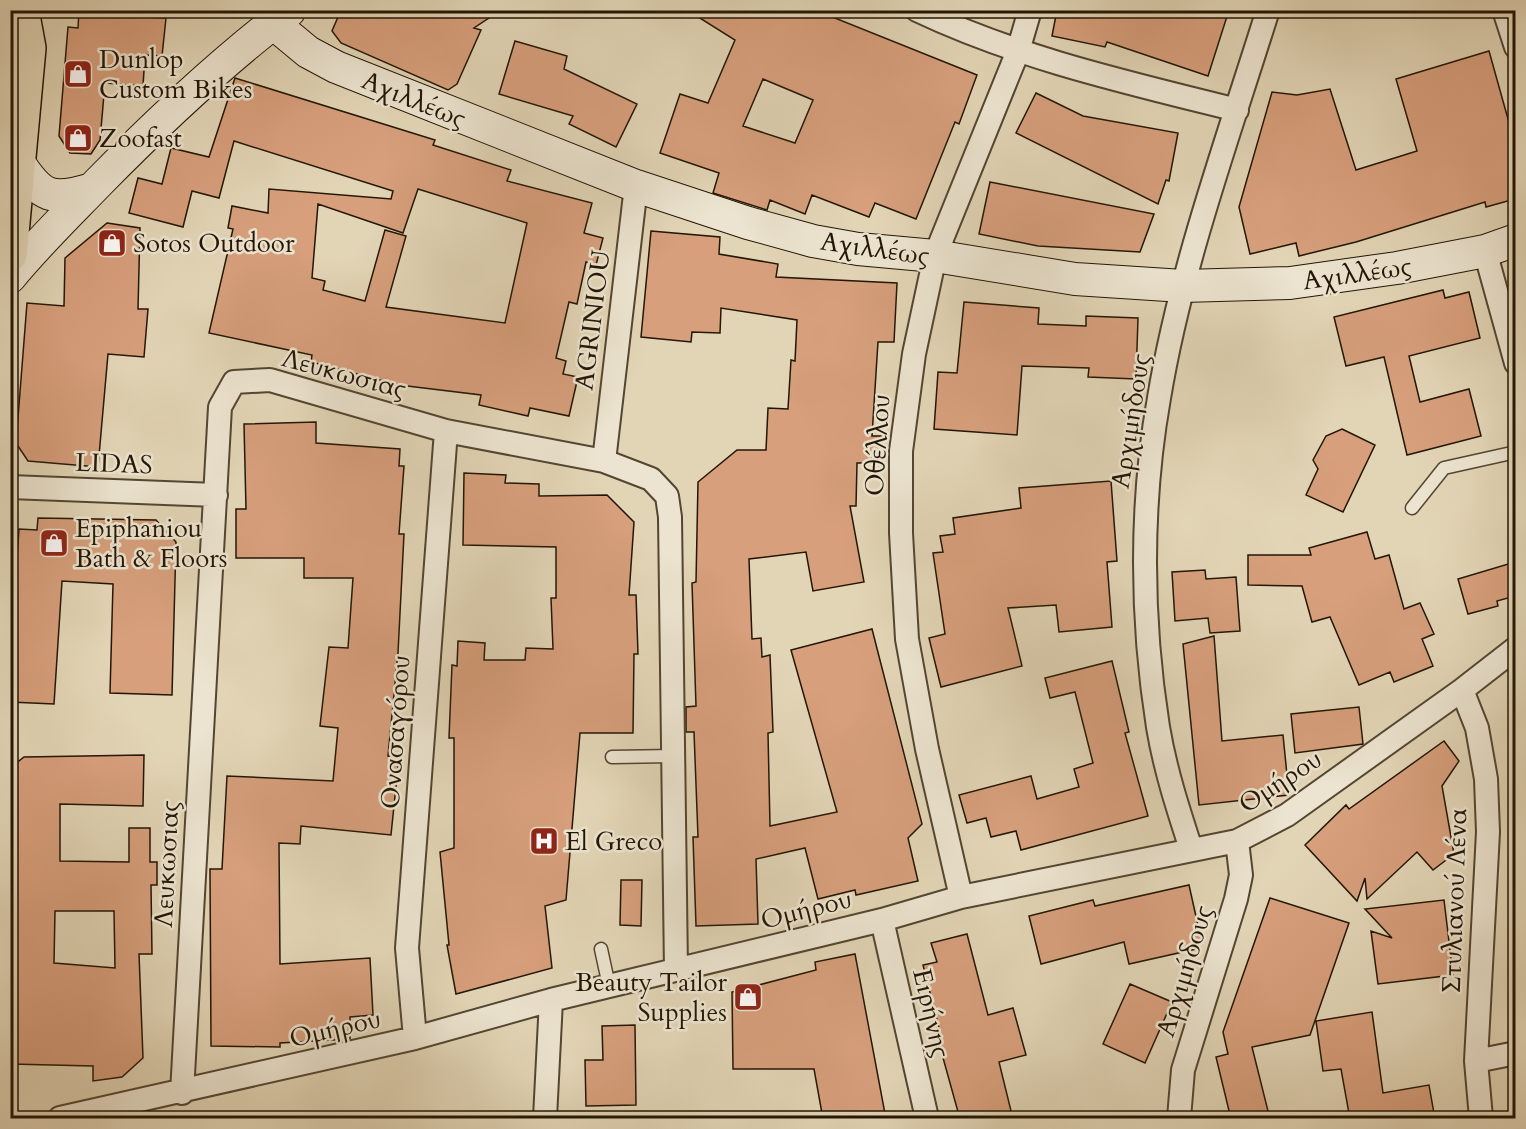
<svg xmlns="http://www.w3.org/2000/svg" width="1526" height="1129" viewBox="0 0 1526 1129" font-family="Cardo,serif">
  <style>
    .building { fill: #d79f7c; stroke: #231605; stroke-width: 1.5; fill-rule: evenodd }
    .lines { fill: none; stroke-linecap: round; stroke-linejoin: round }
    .lane-casing { stroke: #534631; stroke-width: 15 }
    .street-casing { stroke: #534631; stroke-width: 26 }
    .secondary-casing { stroke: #231605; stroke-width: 34 }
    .primary-casing { stroke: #231605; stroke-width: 36 }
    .lane { stroke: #ece4d0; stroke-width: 12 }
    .street { stroke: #ece4d0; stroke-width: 22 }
    .secondary { stroke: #ece4d0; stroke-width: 32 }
    .primary { stroke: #e2d5b6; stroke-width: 33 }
    .labels { text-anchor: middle; stroke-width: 5; stroke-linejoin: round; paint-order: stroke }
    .poi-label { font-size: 26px; fill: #231605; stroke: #ece4d0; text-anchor: start }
    .street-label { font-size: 26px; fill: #231605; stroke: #ece4d0 }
  </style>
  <rect width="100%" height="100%" fill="#e2d5b6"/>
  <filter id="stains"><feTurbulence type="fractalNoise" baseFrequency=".00333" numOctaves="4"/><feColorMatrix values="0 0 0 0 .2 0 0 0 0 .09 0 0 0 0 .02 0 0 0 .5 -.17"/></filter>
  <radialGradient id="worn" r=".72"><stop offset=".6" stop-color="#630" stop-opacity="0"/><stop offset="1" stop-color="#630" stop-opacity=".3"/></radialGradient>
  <path class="building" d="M 79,10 L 145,10 L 144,17 L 166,18 L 162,56 L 145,55 L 143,86 L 105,83 L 100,140 L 91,154 L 70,153 L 59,136 L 68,27 L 78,28 Z
    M 341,10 L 501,10 L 474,28 L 481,30 L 457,84 L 448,90 L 341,43 L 332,31 Z
    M 687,10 L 815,10 L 977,75 L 959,124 L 955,122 L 916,219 L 875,203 L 869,217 L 812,195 L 805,214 L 770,200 L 767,210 L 713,193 L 719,173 L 660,153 L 680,94 L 708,103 L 735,40 ZM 763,79 L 813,100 L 795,143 L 743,126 Z
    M 1057,10 L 1229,10 L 1208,76 L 1107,42 L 1105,47 L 1052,36 Z
    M 515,41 L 567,56 L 564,69 L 637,104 L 616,147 L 569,124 L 573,116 L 499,94 Z
    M 1489,51 L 1515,144 L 1515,199 L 1486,207 L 1485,202 L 1356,242 L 1299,256 L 1296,243 L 1250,254 L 1239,207 L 1272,92 L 1297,95 L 1330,89 L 1356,170 L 1417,151 L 1396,79 Z
    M 235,78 L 435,140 L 433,145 L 511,170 L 507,181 L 592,203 L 584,233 L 603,238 L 596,265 L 586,262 L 577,304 L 569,302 L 556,358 L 566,361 L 563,374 L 578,377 L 569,416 L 530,408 L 528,416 L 479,405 L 481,395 L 399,385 L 311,362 L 312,355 L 209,333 L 233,229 L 228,228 L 232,206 L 268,213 L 269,189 L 391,199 L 393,191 L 234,141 L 219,198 L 192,191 L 183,227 L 129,213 L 138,178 L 162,184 L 171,148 L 209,157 ZM 418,189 L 527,223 L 505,323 L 386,307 L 406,236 L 385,230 L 365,301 L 323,290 L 325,281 L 312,278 L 318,204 L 403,233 Z
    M 1036,93 L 1083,116 L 1178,133 L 1169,181 L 1166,180 L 1158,204 L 1016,133 Z
    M 990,182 L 1154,214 L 1140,252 L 1038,246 L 979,234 Z
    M 107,223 L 140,228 L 138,309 L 148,309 L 144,357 L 108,354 L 98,467 L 28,461 L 16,443 L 27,303 L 64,306 L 65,258 Z
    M 651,231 L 720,237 L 719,254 L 778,264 L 776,277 L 897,283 L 894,342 L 878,342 L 872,436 L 882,436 L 882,463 L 857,463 L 856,506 L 850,506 L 864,582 L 813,591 L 806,552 L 749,559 L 752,639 L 761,638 L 762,657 L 770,655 L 773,732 L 768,733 L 770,826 L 837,812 L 791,650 L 872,629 L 922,824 L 908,838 L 918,881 L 856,895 L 855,890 L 818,899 L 805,848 L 756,859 L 758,924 L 696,926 L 693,837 L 698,837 L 694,732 L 686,732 L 686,707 L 696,706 L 692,583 L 696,582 L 698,482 L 737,450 L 766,450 L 768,408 L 788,409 L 791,360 L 795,361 L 797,320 L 721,308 L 720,333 L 692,332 L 691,342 L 641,337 Z
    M 1443,290 L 1445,298 L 1469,292 L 1480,338 L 1409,356 L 1420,402 L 1469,389 L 1481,436 L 1407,455 L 1384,357 L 1346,366 L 1334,317 Z
    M 964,302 L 1039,308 L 1038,324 L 1086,326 L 1086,316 L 1138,318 L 1136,379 L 1088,377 L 1089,368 L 1022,366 L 1017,435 L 934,429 L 938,372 L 957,373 Z
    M 316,422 L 316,443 L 400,449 L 399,466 L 404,466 L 399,534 L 404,534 L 398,653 L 388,756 L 399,757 L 391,835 L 301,826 L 300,844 L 279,843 L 280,964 L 370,958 L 373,1015 L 350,1017 L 350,1039 L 280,1043 L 280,1047 L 211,1046 L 210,869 L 222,869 L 227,776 L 333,781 L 338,728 L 320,726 L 329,647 L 348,648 L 353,578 L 304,578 L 304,558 L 236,558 L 236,509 L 246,509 L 244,424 Z
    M 1342,429 L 1375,445 L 1343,512 L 1306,495 L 1318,469 L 1313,460 L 1326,436 Z
    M 464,473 L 506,475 L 505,483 L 539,484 L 539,496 L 607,495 L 634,522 L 629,595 L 636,595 L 638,654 L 634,654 L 633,733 L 580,733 L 566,900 L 545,906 L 552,968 L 456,994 L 447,945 L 449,945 L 440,852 L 454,848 L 454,738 L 449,738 L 452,665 L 457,666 L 458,641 L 485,643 L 484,660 L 525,660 L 526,648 L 553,649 L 551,598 L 556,598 L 556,547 L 463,545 Z
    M 1111,481 L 1117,561 L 1107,562 L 1112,627 L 1059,632 L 1056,605 L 1008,608 L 1022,666 L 941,687 L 929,638 L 945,634 L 933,553 L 943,552 L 940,536 L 955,534 L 953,518 L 1021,508 L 1019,488 Z
    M 38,518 L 156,520 L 176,542 L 172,695 L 110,693 L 113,584 L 62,581 L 54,704 L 10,702 L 10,614 L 13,614 L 19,529 L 37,530 Z
    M 1367,532 L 1375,559 L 1389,555 L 1404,609 L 1420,603 L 1434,634 L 1422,639 L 1433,666 L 1394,682 L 1390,672 L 1359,685 L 1330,617 L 1312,622 L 1302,586 L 1248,585 L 1248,555 L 1311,555 L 1309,548 Z
    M 1515,562 L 1515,596 L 1497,601 L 1498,606 L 1468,614 L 1458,579 Z
    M 1205,570 L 1206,579 L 1236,577 L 1240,631 L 1210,633 L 1208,618 L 1175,621 L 1172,572 Z
    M 1214,636 L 1222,741 L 1283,735 L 1289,795 L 1199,805 L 1183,644 Z
    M 1112,661 L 1129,732 L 1125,733 L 1148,816 L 1021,850 L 1016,831 L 991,837 L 986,818 L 967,823 L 959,795 L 1031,776 L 1037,799 L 1079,787 L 1074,769 L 1093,763 L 1075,692 L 1050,698 L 1045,678 Z
    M 1359,707 L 1363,744 L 1295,753 L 1291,714 Z
    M 1444,741 L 1459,761 L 1442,786 L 1454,854 L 1433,870 L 1417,852 L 1367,899 L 1365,878 L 1357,901 L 1305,845 L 1346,805 L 1349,809 Z
    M 144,755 L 143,806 L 60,804 L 60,861 L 129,862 L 129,828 L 150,828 L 150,862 L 157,862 L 157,885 L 151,885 L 152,954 L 139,954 L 143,1058 L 122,1077 L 93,1081 L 93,1066 L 10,1064 L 10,768 L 24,757 ZM 55,911 L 114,911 L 115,968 L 54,963 Z
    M 621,880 L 642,880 L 641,926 L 620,925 Z
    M 1189,885 L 1201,939 L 1196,949 L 1129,964 L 1124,942 L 1041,964 L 1029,916 L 1093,900 L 1095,906 Z
    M 1270,898 L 1349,923 L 1310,1035 L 1252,1047 L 1270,1119 L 1231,1119 L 1216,1057 L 1228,1054 L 1223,1032 Z
    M 1444,900 L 1453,975 L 1378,984 L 1371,931 L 1392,938 L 1365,909 Z
    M 967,934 L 988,1015 L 1013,1008 L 1026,1055 L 999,1062 L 1013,1119 L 960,1119 L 935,1029 L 939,1028 L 923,965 L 937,962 L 931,943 Z
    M 855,954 L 886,1119 L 823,1119 L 814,1069 L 733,1069 L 732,992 L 816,970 L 815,962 Z
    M 1130,984 L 1172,1002 L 1145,1063 L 1103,1044 Z
    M 1372,1012 L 1383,1093 L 1429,1085 L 1435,1119 L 1350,1119 L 1341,1069 L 1323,1071 L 1316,1021 Z
    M 635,1025 L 636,1105 L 586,1106 L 585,1060 L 603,1060 L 602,1026 Z"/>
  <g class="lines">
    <g class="lane-casing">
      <path id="lane" d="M 1412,508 L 1444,468 L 1516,452
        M 612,757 L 673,756
        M 601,949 L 609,986"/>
    </g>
    <g class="street-casing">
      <path id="street" d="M 917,10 C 1018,58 1129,83 1237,110
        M 1504,10 L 1516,47
        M 1485,251 L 1516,363
        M 604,461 L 636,186
        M 10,487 L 216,495
        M 1462,690 L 1477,728 L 1486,779 L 1488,832 L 1476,1061 L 1481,1118
        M 1191,849 C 1178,809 1165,769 1158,727 C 1141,620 1140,505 1159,398 C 1181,266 1228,138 1268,10
        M 961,897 L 927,749 L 907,639 L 901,533 L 901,451 L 914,354 L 935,256 L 1018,51 L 1030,10
        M 882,920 L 927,1118
        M 415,1038 L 407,948 L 446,431
        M 1476,1061 L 1516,1053
        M 182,1093 L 220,407 L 234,382 L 270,380 L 446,431 L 604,461 L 651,479 L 667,496 L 670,517 L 676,970
        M 60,1118 L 415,1038 L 551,1000 L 882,920 L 961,897 L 1237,841 L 1287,815 L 1462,690 L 1516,648
        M 545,1118 L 551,1000
        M 1179,1118 L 1183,1070 L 1236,899 L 1241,875 L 1237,841"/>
    </g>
    <g class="secondary-casing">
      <path id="secondary" d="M 273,23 L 308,52 L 336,67 L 636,186 L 748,223 L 813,241 L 858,249 L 935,256 L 1075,279 L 1183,286 L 1290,283 L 1397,268 L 1485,251 L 1516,240
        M 19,163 C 42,198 52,201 92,189
        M 10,277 C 37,244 68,214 98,183 C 158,122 220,63 289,11"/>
    </g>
    <g class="primary-casing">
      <path id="primary" d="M 10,255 L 29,48 L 22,10"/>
    </g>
    <use href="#lane" class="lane"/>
    <use href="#street" class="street"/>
    <use href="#secondary" class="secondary"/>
    <use href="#primary" class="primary"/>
  </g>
  <defs>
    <g id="shop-square" transform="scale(1.5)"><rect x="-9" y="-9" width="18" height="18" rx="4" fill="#8f2418" stroke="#ece4d0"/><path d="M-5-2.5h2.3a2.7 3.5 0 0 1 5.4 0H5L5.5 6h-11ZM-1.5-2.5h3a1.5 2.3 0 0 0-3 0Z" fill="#fff"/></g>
    <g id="hospital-square" transform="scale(1.5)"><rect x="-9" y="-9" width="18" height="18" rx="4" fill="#8f2418" stroke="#ece4d0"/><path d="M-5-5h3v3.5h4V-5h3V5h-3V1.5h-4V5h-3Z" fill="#fff"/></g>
  </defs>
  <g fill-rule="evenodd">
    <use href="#shop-square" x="78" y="74"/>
    <use href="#shop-square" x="78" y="138"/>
    <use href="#shop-square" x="112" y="243"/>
    <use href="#shop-square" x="54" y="543"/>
    <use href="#hospital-square" x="544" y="841"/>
    <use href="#shop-square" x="748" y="997"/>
  </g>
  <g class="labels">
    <g class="poi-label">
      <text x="99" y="68">Dunlop<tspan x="99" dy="30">Custom Bikes</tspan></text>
      <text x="99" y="147">Zoofast</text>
      <text x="133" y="252">Sotos Outdoor</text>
      <text x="75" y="537">Epiphaniou<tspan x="75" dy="30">Bath &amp; Floors</tspan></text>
      <text x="565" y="850">El Greco</text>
      <text x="727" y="991" text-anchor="end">Beauty Tailor<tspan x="727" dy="30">Supplies</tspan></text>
    </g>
    <g class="street-label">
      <text transform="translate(414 99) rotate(22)" y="9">Αχιλλέως</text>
      <text transform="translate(875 248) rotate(8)" y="9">Αχιλλέως</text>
      <text transform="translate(1357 273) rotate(-8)" y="9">Αχιλλέως</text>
      <text transform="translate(592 320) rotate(-83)" y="9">AGRINIOU</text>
      <text transform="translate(344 373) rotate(15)" y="9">Λευκωσιας</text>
      <text transform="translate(1130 421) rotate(-81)" y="9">Αρχιμήδους</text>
      <text transform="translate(877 445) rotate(-86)" y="9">Οθέλλου</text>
      <text transform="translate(114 463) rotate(2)" y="9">LIDAS</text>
      <text transform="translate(395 732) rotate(-86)" y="9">Ονασαγόρου</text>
      <text transform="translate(1280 781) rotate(-33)" y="9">Ομήρου</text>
      <text transform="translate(166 864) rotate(-87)" y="9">Λευκωσιας</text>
      <text transform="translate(1454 901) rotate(-88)" y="9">Στυλιανού Λένα</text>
      <text transform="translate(806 909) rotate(-14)" y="9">Ομήρου</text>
      <text transform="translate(1184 971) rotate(-73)" y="9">Αρχιμήδους</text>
      <text transform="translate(932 1013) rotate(77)" y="9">Ειρήνης</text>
      <text transform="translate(335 1028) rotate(-13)" y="9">Ομήρου</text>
    </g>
  </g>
  <rect width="1526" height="1129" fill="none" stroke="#e2d5b6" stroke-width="36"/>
  <rect x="12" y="12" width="1502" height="1105" fill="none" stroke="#231605" stroke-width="3"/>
  <rect x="18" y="18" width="1490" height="1093" fill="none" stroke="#231605" stroke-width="1.5"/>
  <rect width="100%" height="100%" filter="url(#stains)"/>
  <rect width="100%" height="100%" fill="url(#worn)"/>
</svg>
